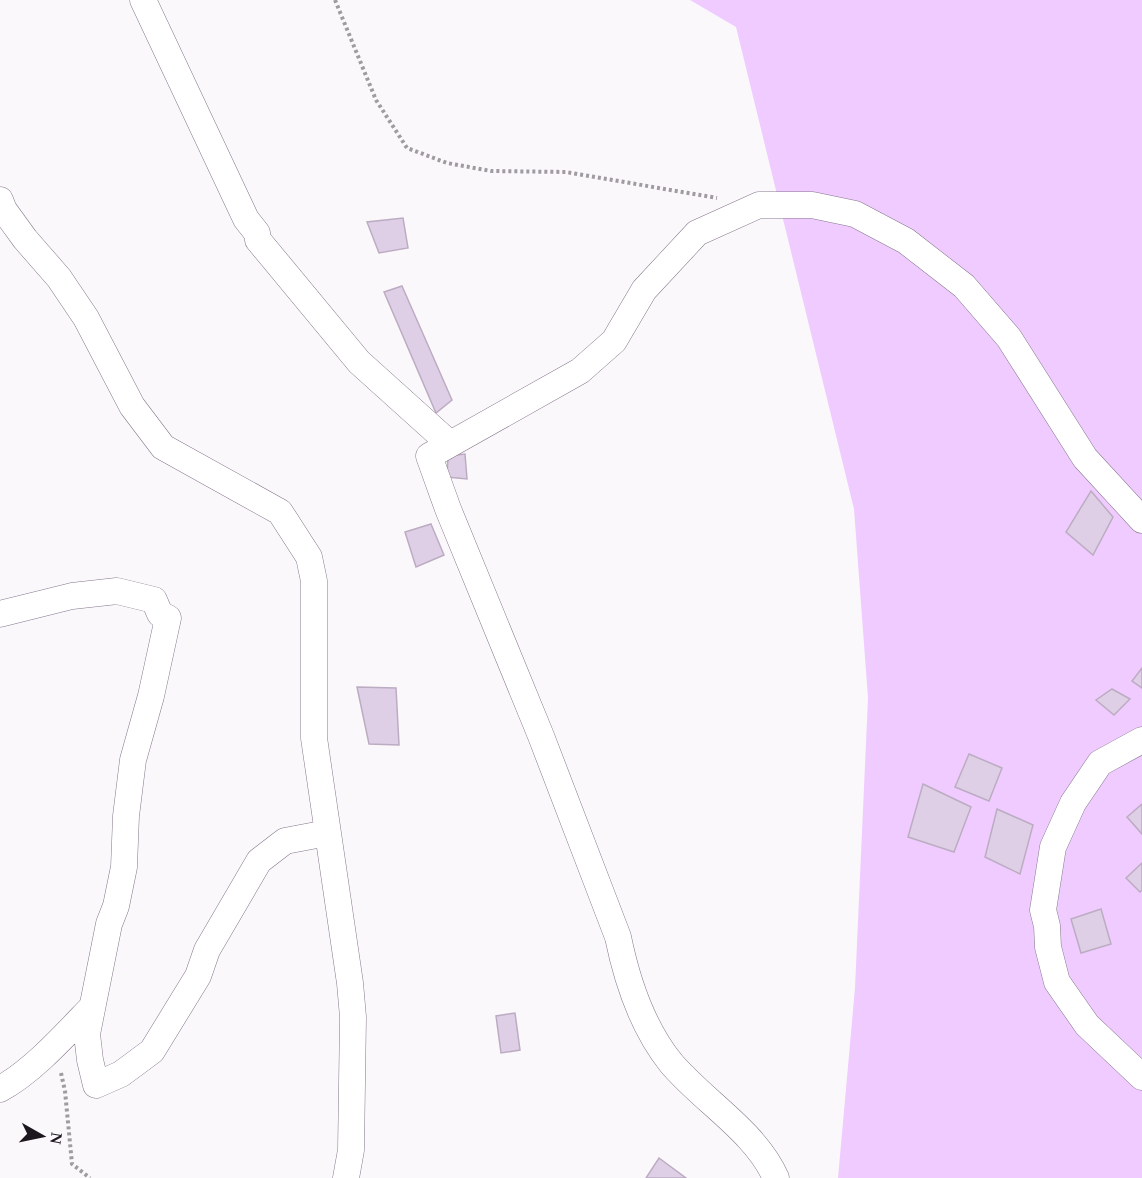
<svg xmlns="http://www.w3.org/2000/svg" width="1142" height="1178" viewBox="0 0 1142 1178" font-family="Georgia,serif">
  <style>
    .green { fill: #f0cbff }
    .building { fill: #dfcfe6; stroke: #bcacc2; stroke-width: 1.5 }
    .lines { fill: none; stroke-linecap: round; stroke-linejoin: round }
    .minor-casing { stroke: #86778c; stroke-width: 27 }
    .path { stroke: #9f9ba0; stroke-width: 4; stroke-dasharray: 3 3; stroke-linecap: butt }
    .minor { stroke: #fff; stroke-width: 26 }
  </style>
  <rect width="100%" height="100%" fill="#fbf8fc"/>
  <path class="green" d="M 690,0 L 1142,0 L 1142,1178 L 838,1178 L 855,988 L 868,698 L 854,509 L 736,27 Z"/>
  <path class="building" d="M 403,218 L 408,248 L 379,253 L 367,222 Z
    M 402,286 L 452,400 L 436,413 L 384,292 Z
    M 465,454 L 467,479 L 447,477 L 448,456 Z
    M 1091,491 L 1113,517 L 1093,555 L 1066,532 Z
    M 431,524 L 444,555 L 416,567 L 405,532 Z
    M 1142,668 L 1142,688 L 1132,681 Z
    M 357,687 L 396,688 L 399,745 L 369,744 Z
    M 1112,689 L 1130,699 L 1114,715 L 1096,700 Z
    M 969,754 L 1002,768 L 989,801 L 955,787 Z
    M 923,784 L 971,807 L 954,852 L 908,837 Z
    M 1142,804 L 1142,834 L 1127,817 Z
    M 997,809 L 1033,825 L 1020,874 L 985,857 Z
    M 1142,863 L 1142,890 L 1140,892 L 1126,878 Z
    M 1101,909 L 1111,944 L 1081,953 L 1071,919 Z
    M 515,1013 L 520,1050 L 501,1053 L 496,1016 Z
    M 659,1158 L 686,1178 L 646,1178 Z"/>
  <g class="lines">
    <g class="minor-casing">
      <path id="minor" d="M 143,0 L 246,219 L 257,233 L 258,240 L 359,362 L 450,444
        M 0,200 L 4,210 L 25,239 L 59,278 L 86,318 L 132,406 L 163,447 L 280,512 L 309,557 L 314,581 L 314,738 L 350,983 L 353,1017 L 351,1150 L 346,1178
        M 0,614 L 72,596 L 117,591 L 154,600 L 160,614 L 168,618 L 151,696 L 133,760 L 126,816 L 124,867 L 116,906 L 109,924 L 87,1034 L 90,1060 L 96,1085 L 121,1074 L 152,1051 L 198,976 L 207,950 L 259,861 L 285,841 L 327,833
        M 1142,740 L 1100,763 L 1073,803 L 1053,847 L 1043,910 L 1047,926 L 1048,947 L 1057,982 L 1087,1025 L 1142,1077
        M 0,1089 C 32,1072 66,1034 91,1008
        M 776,1178 C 755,1131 704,1102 671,1063 C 642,1027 627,981 618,937 L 541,736 L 448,509 L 429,456 L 580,371 L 614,341 L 644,290 L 697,233 L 759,205 L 812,205 L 855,214 L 906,241 L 964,286 L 1009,338 L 1085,458 L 1142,520"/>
    </g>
    <path class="path" d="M 335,0 L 376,100 L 407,148 L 447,163 L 491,171 L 566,172 L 717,198
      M 61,1073 L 65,1091 L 72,1164 L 90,1178"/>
    <use href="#minor" class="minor"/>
  </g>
  <g transform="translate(42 1136) rotate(99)" stroke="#fbf8fc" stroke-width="4.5" paint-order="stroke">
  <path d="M0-4.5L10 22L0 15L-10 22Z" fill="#1c161e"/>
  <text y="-9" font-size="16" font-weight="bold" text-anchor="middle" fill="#1c161e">N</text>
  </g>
</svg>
